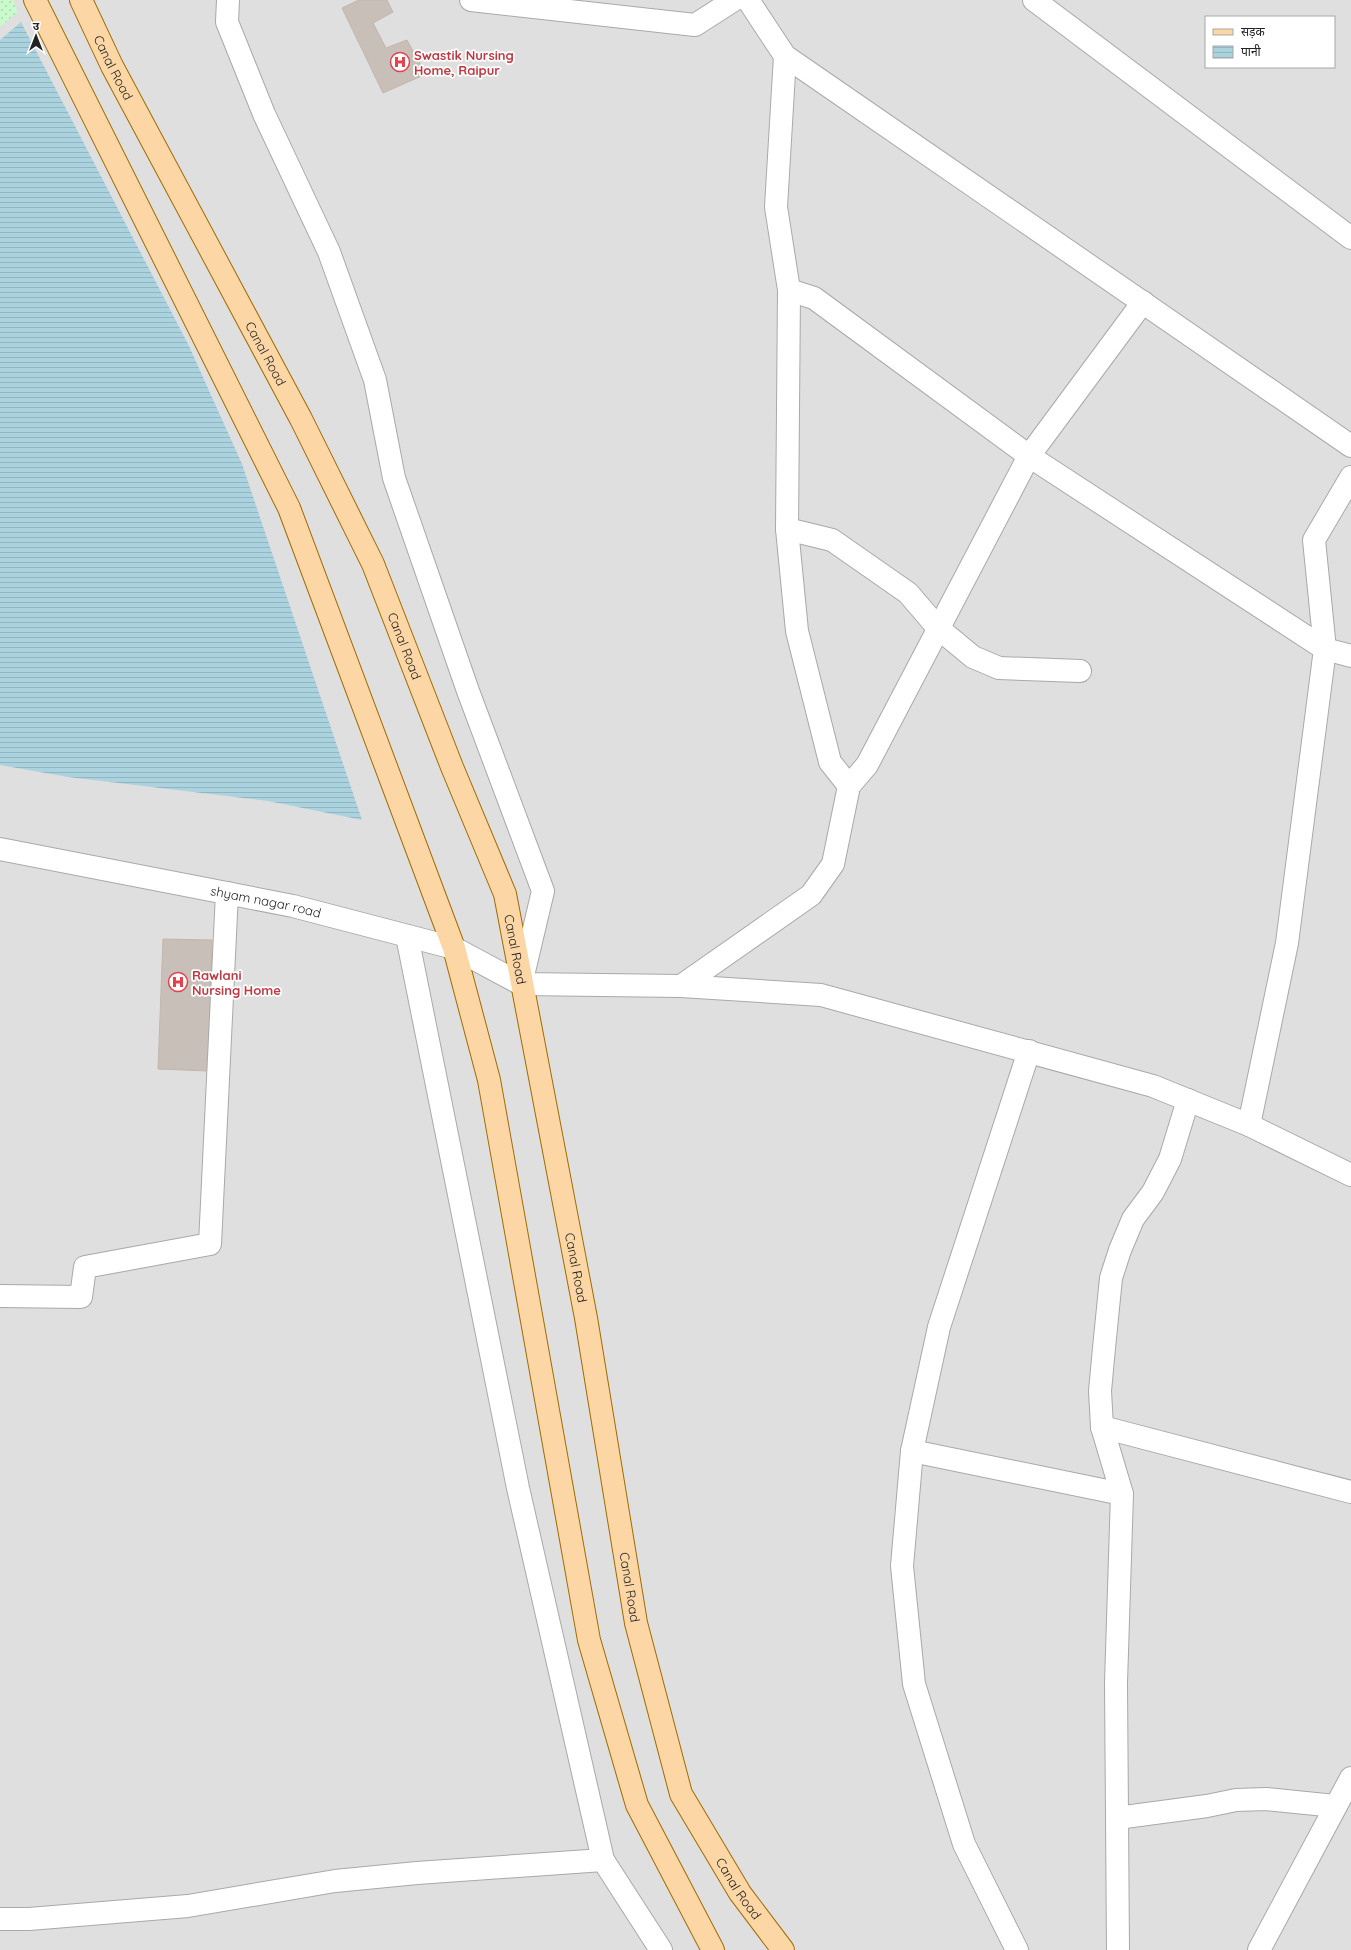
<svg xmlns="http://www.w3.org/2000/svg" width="1351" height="1950" viewBox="0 0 1351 1950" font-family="Quicksand,'Noto Sans Devanagari',sans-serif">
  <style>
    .residential { fill: #e0dfdf; fill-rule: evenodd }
    .park { fill: url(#park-dots) }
    .water { fill: url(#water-rules) }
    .building { fill: #c7bfb8; stroke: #c4b6ab }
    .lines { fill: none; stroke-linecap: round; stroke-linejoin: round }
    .minor-casing { stroke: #a9a9a9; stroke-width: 24 }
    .major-casing { stroke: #a06b00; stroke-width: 24 }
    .minor { stroke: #fff; stroke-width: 22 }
    .major { stroke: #fcd6a4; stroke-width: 22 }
    .labels { text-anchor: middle; stroke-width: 3.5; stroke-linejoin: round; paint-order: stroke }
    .health-label { font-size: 13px; font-weight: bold; fill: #be3a42; stroke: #fff; text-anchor: start }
    .street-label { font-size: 13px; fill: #222; stroke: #fff }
  </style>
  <defs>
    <pattern id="park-dots" width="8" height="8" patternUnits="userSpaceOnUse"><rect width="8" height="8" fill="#c8facc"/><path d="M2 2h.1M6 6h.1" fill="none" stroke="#acd6af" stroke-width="1.8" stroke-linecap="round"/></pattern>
    <pattern id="water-rules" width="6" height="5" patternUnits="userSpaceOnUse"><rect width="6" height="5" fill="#aad3df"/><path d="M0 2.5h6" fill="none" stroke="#92b5bf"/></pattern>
  </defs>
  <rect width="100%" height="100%" fill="#f2efe9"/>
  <path class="residential" d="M 0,0 L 1351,0 L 1351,1950 L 0,1950 ZM 1206,17 L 1334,17 L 1334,67 L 1206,67 Z"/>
  <path class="park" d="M 0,0 L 13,0 L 18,12 L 0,27 Z"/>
  <path class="water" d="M 21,22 L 189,346 L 242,464 L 362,820 L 268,801 L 68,777 L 0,765 L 0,40 Z"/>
  <path class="building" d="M 359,0 L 387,0 L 393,12 L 373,23 L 386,48 L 407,40 L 426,74 L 383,93 L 342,8 Z
    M 163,939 L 212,940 L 208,1071 L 158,1069 Z"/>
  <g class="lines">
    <g class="minor-casing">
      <g id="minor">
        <path d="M 228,0 L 227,22 L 264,114 L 329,252 L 375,380 L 394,478 L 468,691 L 543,891 L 521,984"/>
        <path d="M 471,0 L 695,25 L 734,0"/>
        <path d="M 748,0 L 785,56 L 1351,446"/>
        <path d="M 1034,0 L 1351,238"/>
        <path d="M 785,56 L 776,207 L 789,290 L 787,529 L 797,631 L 830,762 L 849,786"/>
        <path d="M 789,290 L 814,298 L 1029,456 L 1325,649 L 1351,656"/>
        <path d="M 787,529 L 832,540 L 908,593 L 938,628 L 973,657 L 999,668 L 1080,671"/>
        <path id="s1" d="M 0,849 L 293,906 L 454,948 L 521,984 L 681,986 L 821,995 L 1153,1086 L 1249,1125 L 1351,1175"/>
        <path d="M 407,936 L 518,1488 L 603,1860 L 661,1950"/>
        <path d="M 681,986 L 811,895 L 833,864 L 849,786 L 867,765 L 1029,456 L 1143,302"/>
        <path d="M 1249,1125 L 1287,943 L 1325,649 L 1314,540 L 1351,477"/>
        <path d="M 0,1296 L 81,1297 L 85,1267 L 210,1244 L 227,893"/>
        <path d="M 1102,1427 L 1351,1492"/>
        <path d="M 912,1451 L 1122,1494"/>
        <path d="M 1117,1818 L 1207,1806 L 1236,1800 L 1266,1799 L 1335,1806"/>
        <path d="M 0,1919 L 29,1919 L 188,1906 L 335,1881 L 417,1873 L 603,1860"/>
        <path d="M 1017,1950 L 964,1844 L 914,1684 L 902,1566 L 912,1451 L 939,1327 L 1029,1051"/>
        <path d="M 1118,1950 L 1116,1683 L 1122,1494 L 1102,1427 L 1100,1391 L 1104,1348 L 1111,1278 L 1120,1250 L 1133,1219 L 1153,1192 L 1170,1159 L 1188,1100"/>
        <path d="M 1259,1950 L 1351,1778"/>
      </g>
    </g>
    <g class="major-casing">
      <g id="major">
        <path d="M 35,0 L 289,508 L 454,948 L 489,1080 L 589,1640 L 637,1805 L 713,1950"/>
        <path id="s2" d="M 81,0 L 112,66 L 301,419 L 373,564 L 452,767 L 505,894 L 586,1318 L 636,1623 L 681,1794 L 740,1893 L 783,1950"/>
      </g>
    </g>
    <use href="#minor" class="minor"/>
    <use href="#major" class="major"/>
  </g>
  <defs>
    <g id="hospital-ring" transform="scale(1)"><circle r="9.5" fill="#fff" stroke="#e0444e" stroke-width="1.5"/><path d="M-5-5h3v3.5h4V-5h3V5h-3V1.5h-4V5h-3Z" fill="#e0444e"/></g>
  </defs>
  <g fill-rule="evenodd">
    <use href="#hospital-ring" x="400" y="62"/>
    <use href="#hospital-ring" x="178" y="982"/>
  </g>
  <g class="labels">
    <g class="health-label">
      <text x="414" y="60">Swastik Nursing<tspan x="414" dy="15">Home, Raipur</tspan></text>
      <text x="192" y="980">Rawlani<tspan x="192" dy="15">Nursing Home</tspan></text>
    </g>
    <g class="street-label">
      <text dy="5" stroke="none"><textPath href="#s2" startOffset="75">Canal Road</textPath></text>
      <text dy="5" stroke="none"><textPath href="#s2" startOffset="399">Canal Road</textPath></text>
      <text dy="5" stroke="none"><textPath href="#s2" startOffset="723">Canal Road</textPath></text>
      <text dy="5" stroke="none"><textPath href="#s1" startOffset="271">shyam nagar road</textPath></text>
      <text dy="5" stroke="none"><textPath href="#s2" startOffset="1047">Canal Road</textPath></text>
      <text dy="5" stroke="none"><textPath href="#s2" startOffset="1371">Canal Road</textPath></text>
      <text dy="5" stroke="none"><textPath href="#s2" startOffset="1695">Canal Road</textPath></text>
      <text dy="5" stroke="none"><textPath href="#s2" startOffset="2019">Canal Road</textPath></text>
    </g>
  </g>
  <rect x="1205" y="16" width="130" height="52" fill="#ffffff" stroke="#a7a7a7"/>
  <rect x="1213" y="29" width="20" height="6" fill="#fcd6a4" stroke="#a7a7a7"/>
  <text x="1241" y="36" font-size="12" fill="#222222">सड़क</text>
  <rect x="1213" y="46" width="20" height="12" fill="url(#water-rules)" stroke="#a7a7a7"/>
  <text x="1241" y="56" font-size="12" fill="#222222">पानी</text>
  <g transform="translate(36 36)" stroke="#ffffff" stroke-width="3" paint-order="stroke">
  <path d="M0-3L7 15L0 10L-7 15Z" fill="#222222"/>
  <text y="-6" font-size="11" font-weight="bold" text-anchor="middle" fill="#222222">उ</text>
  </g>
</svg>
